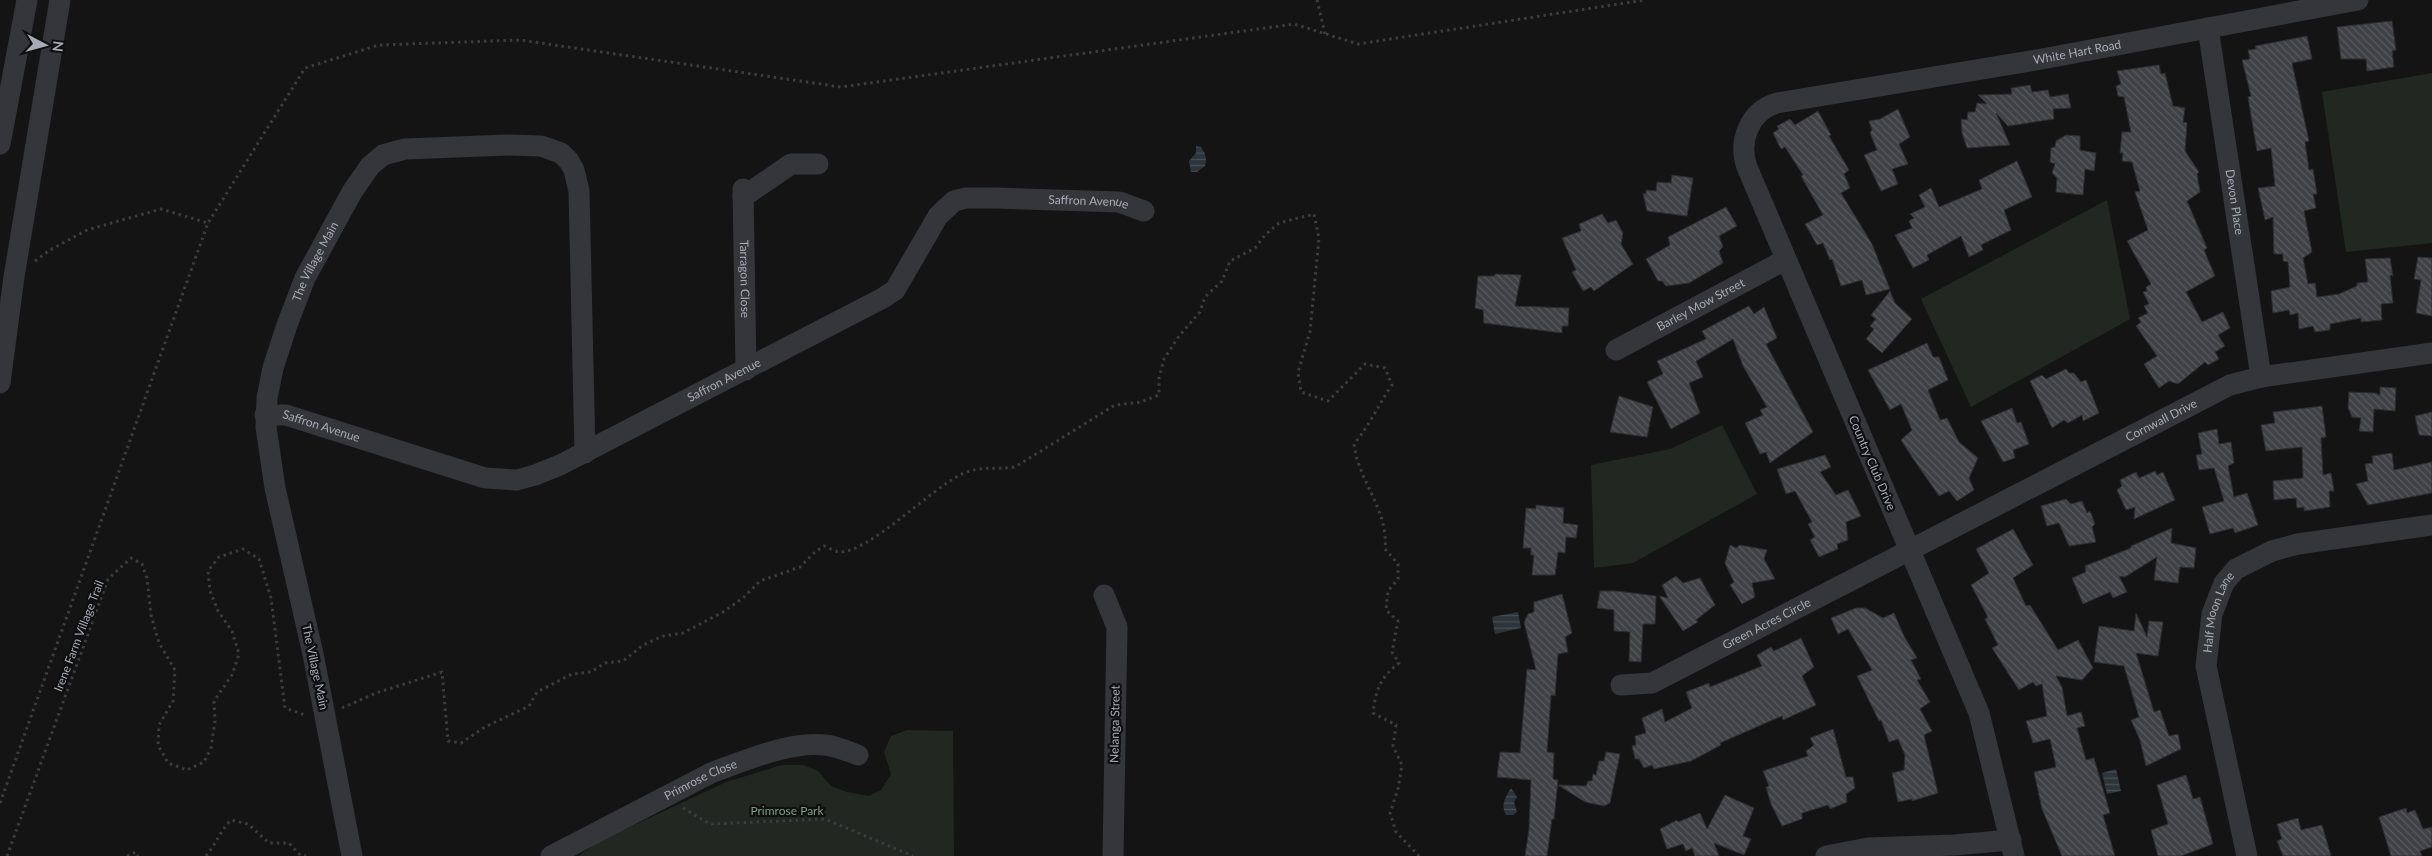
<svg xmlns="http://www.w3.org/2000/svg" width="2432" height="856" viewBox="0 0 2432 856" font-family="Lato,sans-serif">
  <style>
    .green { fill: #202821 }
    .water { fill: url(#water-rules) }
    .building { fill: url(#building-back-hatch); stroke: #2e2e31 }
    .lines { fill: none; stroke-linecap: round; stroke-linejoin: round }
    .path { stroke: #3b3d41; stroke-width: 3; stroke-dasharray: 2.5 4; stroke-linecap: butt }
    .minor { stroke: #35363a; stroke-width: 21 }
    .labels { text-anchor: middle; stroke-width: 4.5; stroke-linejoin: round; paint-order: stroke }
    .street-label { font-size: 12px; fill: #a6abb5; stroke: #0f0f10 }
    .park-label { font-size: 12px; fill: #7da07e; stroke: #0f0f10 }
  </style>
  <defs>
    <pattern id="water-rules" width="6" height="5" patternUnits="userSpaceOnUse" patternTransform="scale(1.25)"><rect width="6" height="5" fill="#2c353b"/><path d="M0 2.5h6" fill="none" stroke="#485055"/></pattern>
    <pattern id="building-back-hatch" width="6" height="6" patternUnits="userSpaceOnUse" patternTransform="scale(1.25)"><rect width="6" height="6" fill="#404145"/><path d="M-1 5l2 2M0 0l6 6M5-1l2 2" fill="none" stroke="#595a5e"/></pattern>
  </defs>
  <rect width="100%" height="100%" fill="#141415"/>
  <path class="green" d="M 2432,73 L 2432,243 L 2346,252 L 2322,92 Z
    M 2107,200 L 2130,319 L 1971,407 L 1921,299 Z
    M 1722,425 L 1757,494 L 1633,563 L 1594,568 L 1591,465 L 1670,449 Z
    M 907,730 L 953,731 L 954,856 L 578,856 L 600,841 L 726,782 L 782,765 L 803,765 L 818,771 L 831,786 L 847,792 L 869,796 L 881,790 L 891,774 L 884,752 L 891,736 Z"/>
  <path class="water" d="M 1196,146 L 1201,147 C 1206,154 1207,159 1205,166 L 1197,172 L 1191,172 L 1189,161 L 1196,153 Z
    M 1518,612 L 1521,628 L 1495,634 L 1492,617 Z
    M 2116,769 L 2121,791 L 2107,794 L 2102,773 Z
    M 1511,788 L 1517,797 L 1514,802 L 1517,812 L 1513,815 L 1506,815 C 1500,804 1506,797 1511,788 Z"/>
  <path class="building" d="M 2392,21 L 2396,50 L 2392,51 L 2394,67 L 2367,71 L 2366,59 L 2341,59 L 2337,27 Z
    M 2307,36 L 2312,59 L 2292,63 L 2309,141 L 2305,142 L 2309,170 L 2313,169 L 2317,194 L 2313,194 L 2316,208 L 2304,211 L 2312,252 L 2303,258 L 2308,284 L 2315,283 L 2317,297 L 2339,294 L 2357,286 L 2357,283 L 2368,282 L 2365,259 L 2390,258 L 2393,276 L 2390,275 L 2393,303 L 2381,304 L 2382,320 L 2361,322 L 2361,318 L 2330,324 L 2330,330 L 2315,332 L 2313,326 L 2299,329 L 2298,313 L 2290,315 L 2289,310 L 2273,313 L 2271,291 L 2290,287 L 2288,262 L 2283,261 L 2283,254 L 2274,254 L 2273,217 L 2265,220 L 2258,188 L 2275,186 L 2271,148 L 2257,151 L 2248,97 L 2251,96 L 2242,60 L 2250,59 L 2248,50 L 2256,49 L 2255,46 Z
    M 2159,65 L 2161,74 L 2165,73 L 2173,106 L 2185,108 L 2183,122 L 2187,123 L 2185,151 L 2199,172 L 2197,174 L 2200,192 L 2187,201 L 2207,248 L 2204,250 L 2215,276 L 2186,292 L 2202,322 L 2223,312 L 2230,328 L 2218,335 L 2225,346 L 2215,352 L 2219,359 L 2208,365 L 2205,362 L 2178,384 L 2169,381 L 2159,388 L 2144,364 L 2157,356 L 2136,326 L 2141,322 L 2138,318 L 2148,313 L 2144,306 L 2149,304 L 2143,292 L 2147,291 L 2146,287 L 2151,284 L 2127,241 L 2148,230 L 2135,192 L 2140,191 L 2132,162 L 2122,161 L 2123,153 L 2120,153 L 2122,132 L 2131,132 L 2124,97 L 2118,96 L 2116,86 L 2121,84 L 2117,71 Z
    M 2030,85 L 2032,92 L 2048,90 L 2050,97 L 2068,94 L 2071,108 L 2053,109 L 2054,119 L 2008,126 L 1996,113 L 2010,145 L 1967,148 L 1962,133 L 1961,119 L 1967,120 L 1968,112 L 1975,112 L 1977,103 L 1987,104 L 1978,95 L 2012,94 L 2011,88 Z
    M 1898,109 L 1910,137 L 1899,144 L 1908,164 L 1892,169 L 1898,184 L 1881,191 L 1864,155 L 1877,150 L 1870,133 L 1872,130 L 1869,121 L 1880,119 Z
    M 1818,111 L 1831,135 L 1829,136 L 1849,170 L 1844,174 L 1850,188 L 1841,193 L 1872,244 L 1890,289 L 1866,295 L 1862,280 L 1841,286 L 1832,259 L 1830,260 L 1823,243 L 1817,245 L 1805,224 L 1823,215 L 1801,176 L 1803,175 L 1785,147 L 1781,149 L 1773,133 L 1779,129 L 1777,126 L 1790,119 L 1795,125 Z
    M 2066,135 L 2080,136 L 2080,150 L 2096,153 L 2094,171 L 2085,169 L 2083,195 L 2056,192 L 2057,178 L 2052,173 L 2055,164 L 2050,162 L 2051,148 L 2055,147 L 2056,141 Z
    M 2017,161 L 2032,197 L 2004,210 L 2011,230 L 1981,245 L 1983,250 L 1969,257 L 1961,236 L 1927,255 L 1929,260 L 1913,268 L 1895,235 L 1912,228 L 1909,221 L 1914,218 L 1910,214 L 1925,207 L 1919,195 L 1931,188 L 1939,207 L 1982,189 L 1979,180 Z
    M 1672,175 L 1693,178 L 1687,216 L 1647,211 L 1643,193 L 1646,194 L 1646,190 L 1656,191 L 1657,182 L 1671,183 Z
    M 1726,207 L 1737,226 L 1719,236 L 1723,247 L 1719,251 L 1723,263 L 1689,283 L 1666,286 L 1662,281 L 1658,281 L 1646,259 L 1670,245 L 1668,237 Z
    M 1602,214 L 1608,223 L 1616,220 L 1623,233 L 1621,244 L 1633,264 L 1594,291 L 1591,287 L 1583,291 L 1572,272 L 1576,270 L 1562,238 L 1581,231 L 1579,224 Z
    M 2418,257 L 2432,258 L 2432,316 L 2416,313 L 2421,280 L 2414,279 Z
    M 1495,274 L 1521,275 L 1515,306 L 1569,308 L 1568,326 L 1562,326 L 1562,333 L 1484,323 L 1483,310 L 1475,308 L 1478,276 L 1494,276 Z
    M 1890,291 L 1895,303 L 1912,319 L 1882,353 L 1866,339 L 1874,329 L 1870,326 L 1876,319 L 1871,315 Z
    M 1749,306 L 1754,314 L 1764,307 L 1777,338 L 1766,344 L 1813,432 L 1770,463 L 1766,452 L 1760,454 L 1745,423 L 1763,415 L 1760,410 L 1767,407 L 1743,366 L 1733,339 L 1696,361 L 1703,377 L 1689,383 L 1700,413 L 1671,429 L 1647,382 L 1663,374 L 1657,361 L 1706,339 L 1702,331 Z
    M 1927,343 L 1933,357 L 1939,357 L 1948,380 L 1928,390 L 1940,420 L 1947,418 L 1959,442 L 1978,458 L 1969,478 L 1974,490 L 1957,501 L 1949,491 L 1939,496 L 1912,457 L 1901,440 L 1912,430 L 1901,404 L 1890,410 L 1868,370 Z
    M 2066,369 L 2069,373 L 2074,373 L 2081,382 L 2086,380 L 2099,413 L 2083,421 L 2082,415 L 2068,423 L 2064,420 L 2052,428 L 2030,381 L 2042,375 L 2046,379 Z
    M 2380,387 L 2396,388 L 2395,411 L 2374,409 L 2373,432 L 2359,431 L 2361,418 L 2352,417 L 2348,408 L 2349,392 L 2375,393 L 2380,395 Z
    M 1619,396 L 1653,407 L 1647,437 L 1610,432 Z
    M 2322,406 L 2326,437 L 2321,438 L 2323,475 L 2331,473 L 2334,491 L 2329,491 L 2330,507 L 2304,511 L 2304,507 L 2297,508 L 2296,498 L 2274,500 L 2273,481 L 2303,478 L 2302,447 L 2266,451 L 2261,425 L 2275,423 L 2273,412 Z
    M 2012,408 L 2017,423 L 2021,422 L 2029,444 L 2013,450 L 2015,458 L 2003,462 L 1981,421 Z
    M 2432,412 L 2432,436 L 2419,435 L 2415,416 Z
    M 2217,429 L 2219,444 L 2231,442 L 2234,463 L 2228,466 L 2234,497 L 2247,493 L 2258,525 L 2235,533 L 2233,528 L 2210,534 L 2202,507 L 2224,501 L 2214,468 L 2199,470 L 2196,455 L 2202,454 L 2198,433 Z
    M 2392,453 L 2394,470 L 2432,462 L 2432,493 L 2368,505 L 2356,484 L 2368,481 L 2365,464 L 2373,463 L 2372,456 Z
    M 1825,455 L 1831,467 L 1820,472 L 1836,495 L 1848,490 L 1861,516 L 1846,522 L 1848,540 L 1837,544 L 1838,549 L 1819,557 L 1810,540 L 1815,537 L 1808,524 L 1812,522 L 1795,491 L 1786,494 L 1777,469 Z
    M 2155,471 L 2157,475 L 2163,472 L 2175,500 L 2134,519 L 2135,507 L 2126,510 L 2117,490 L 2122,486 L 2120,480 L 2136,472 L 2139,478 Z
    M 2066,499 L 2071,504 L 2082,501 L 2087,513 L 2090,511 L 2095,524 L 2092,527 L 2096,542 L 2069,546 L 2059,523 L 2047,526 L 2041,506 Z
    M 1536,505 L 1564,508 L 1563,523 L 1578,525 L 1576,538 L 1566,537 L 1565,553 L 1558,552 L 1555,575 L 1532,575 L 1534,555 L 1531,555 L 1531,548 L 1523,548 L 1526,508 L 1536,509 Z
    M 2172,528 L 2171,543 L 2196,548 L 2194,568 L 2180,567 L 2178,583 L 2154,580 L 2157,557 L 2125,577 L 2119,576 L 2127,592 L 2113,598 L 2110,592 L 2083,604 L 2072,578 L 2086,572 L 2085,566 L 2131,548 L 2131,546 Z
    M 2013,529 L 2033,565 L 2013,578 L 2026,606 L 2030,605 L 2058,650 L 2078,640 L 2093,668 L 2082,680 L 2056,676 L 2062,687 L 2067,716 L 2081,712 L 2085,726 L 2077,728 L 2086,760 L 2094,758 L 2110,813 L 2103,815 L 2115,856 L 2062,856 L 2042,809 L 2034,772 L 2056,767 L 2050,739 L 2033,743 L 2026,721 L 2047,716 L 2042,684 L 2036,686 L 2033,682 L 2019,690 L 1992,648 L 1998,645 L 1985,619 L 1988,617 L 1971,585 L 1989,573 L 1976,549 Z
    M 1730,545 L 1736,548 L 1740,545 L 1767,550 L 1764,559 L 1775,579 L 1752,583 L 1755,597 L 1742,604 L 1730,585 L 1734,582 L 1725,563 Z
    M 1676,576 L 1683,583 L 1700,578 L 1715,605 L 1696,620 L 1698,622 L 1683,631 L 1659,596 L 1668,598 L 1662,585 Z
    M 1600,591 L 1617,591 L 1656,596 L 1655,624 L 1643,624 L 1641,662 L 1629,661 L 1630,632 L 1614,631 L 1614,610 L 1597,608 Z
    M 1562,594 L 1572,633 L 1565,637 L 1568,652 L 1558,654 L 1555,696 L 1551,695 L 1547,752 L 1554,753 L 1553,779 L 1558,780 L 1554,819 L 1552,819 L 1547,856 L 1525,856 L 1529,829 L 1531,780 L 1497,777 L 1500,752 L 1520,753 L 1527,669 L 1536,670 L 1524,622 L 1528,614 L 1534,612 L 1534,602 Z
    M 1856,608 L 1865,608 L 1883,618 L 1894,613 L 1904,636 L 1917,658 L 1911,660 L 1921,679 L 1917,680 L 1930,702 L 1920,709 L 1932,731 L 1924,735 L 1938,793 L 1912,801 L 1912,799 L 1898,802 L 1892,773 L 1904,770 L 1905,755 L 1898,739 L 1889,742 L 1881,720 L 1879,721 L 1857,676 L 1872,670 L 1848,629 L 1838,634 L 1831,618 Z
    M 2136,613 L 2147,637 L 2149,621 L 2163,622 L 2158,656 L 2136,653 L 2154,712 L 2160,710 L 2169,736 L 2178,734 L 2181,749 L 2146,766 L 2140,740 L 2131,720 L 2139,717 L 2124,666 L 2094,662 L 2099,626 L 2134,631 Z
    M 1801,638 L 1814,667 L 1802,676 L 1816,705 L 1783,720 L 1782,716 L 1720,743 L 1721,745 L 1691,761 L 1654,769 L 1652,765 L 1644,768 L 1639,759 L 1635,759 L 1632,746 L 1636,745 L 1635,736 L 1646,733 L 1642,718 L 1662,709 L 1665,722 L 1692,708 L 1686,692 L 1709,683 L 1710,687 L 1762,666 L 1757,655 L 1771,647 L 1774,651 Z
    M 1833,729 L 1846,777 L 1853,777 L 1855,788 L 1846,794 L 1847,802 L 1830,809 L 1828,805 L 1802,813 L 1802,819 L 1782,826 L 1771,804 L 1766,787 L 1769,786 L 1763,771 L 1808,756 L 1806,751 L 1814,745 L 1810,738 Z
    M 1606,752 L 1620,754 L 1610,803 L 1604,806 L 1585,802 L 1558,785 L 1586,786 L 1588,781 L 1592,781 L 1593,774 L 1596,775 L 1599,761 L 1604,761 Z
    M 2186,775 L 2193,799 L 2200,797 L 2213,844 L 2181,856 L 2158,856 L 2151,830 L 2168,824 L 2157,785 Z
    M 1725,795 L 1754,808 L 1743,836 L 1751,839 L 1744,855 L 1714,843 L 1719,856 L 1695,856 L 1692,848 L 1686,851 L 1683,844 L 1667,849 L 1660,829 L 1677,820 L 1678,822 L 1700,813 L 1707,829 Z
    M 2406,808 L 2407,813 L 2415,810 L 2423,829 L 2432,827 L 2432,847 L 2420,851 L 2422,856 L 2391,856 L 2379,817 Z
    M 2298,818 L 2301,830 L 2322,825 L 2331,856 L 2283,856 L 2277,841 L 2282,839 L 2277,824 Z"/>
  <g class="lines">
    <path class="path" d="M 1317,0 L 1325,34
      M 35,261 L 50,250 L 87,230 L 161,209 L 208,223
      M 342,708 L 376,693 L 442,672 L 448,741 L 461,743 L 485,727 L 529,706 L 537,692 L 572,674 L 591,672 L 605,663 L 623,661 L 643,645 L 663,636 L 683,633 L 723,612 L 743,598 L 760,581 L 800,567 L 815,552 L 824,546 C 829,548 834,551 839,552 C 869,553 930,489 962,474 C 982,465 995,470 1015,467 L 1115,405 L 1141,402 L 1159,395 L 1159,378 L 1164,359 L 1179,336 L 1200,312 L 1205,297 L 1222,281 L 1230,261 L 1255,248 L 1265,235 L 1279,223 L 1314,214 L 1319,238 L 1310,332 L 1298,372 L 1301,392 L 1328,401 L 1365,364 L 1385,368 L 1392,385 C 1378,405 1370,425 1354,444 C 1358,481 1389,510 1385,549 L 1398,564 L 1398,579 L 1388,591 L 1386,610 L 1398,621 L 1392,652 L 1399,663 C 1380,678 1376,689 1373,713 L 1396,725 L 1393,746 L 1402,765 L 1398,789 L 1390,813 L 1396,832 L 1419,856
      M 0,803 L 208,223 L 305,68 L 379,45 L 520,40 L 841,87 L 1294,24 L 1358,44 L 1645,0
      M 683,808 L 710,824 L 825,819 L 913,856
      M 7,856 L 108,579 L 131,558 L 142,564 L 147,578 L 151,615 L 159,643 L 175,670 L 173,701 L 159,725 L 158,745 L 168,763 L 187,770 L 204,762 L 211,748 L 215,721 L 214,701 L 232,675 L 239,654 L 232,631 L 218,611 L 210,591 L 208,571 L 219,557 L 243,549 L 259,559 L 271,598 L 285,708 L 305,715
      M 127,856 L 136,852 L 138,856
      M 206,856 C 216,844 220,831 231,820 L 248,824 L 269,843 L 289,843 L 299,854 L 306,856"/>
    <g class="minor">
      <path id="s1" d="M 2208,28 L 2261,377"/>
      <path d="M 0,144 L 27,0"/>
      <path id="s2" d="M 743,189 L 746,370"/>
      <path d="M 743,197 L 791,164 L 818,164"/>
      <path id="s3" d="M 1616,350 L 1785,260"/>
      <path d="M 0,383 L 14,277 L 60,0"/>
      <path id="s4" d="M 265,415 L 286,415 L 485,478 L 517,480 L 535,475 L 560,465 L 883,298 L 895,290 L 938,216 L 954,201 L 966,198 L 996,198 L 1119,202 L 1144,211"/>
      <path d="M 1104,595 L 1117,627 L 1113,856"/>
      <path id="s5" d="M 1621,685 L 1652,683 L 2230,385 L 2261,377 L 2432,353"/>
      <path id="s6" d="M 352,856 L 313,654 L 275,488 L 266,427 L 267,398 L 273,368 L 287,325 L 305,278 L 352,192 L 370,166 L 383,155 L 405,149 L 507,145 L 541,146 L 561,153 L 569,161 L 574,170 L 579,191 L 585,453"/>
      <path id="s7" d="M 551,856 L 711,773 C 744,761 789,741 825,745 C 836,746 847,751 858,755"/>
      <path d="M 1826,856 L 1868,848 L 1954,845 L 2011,840"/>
      <path id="s8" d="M 2014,856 L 1979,713 L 1747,167 C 1738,142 1749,111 1777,103 L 2042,59 L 2358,0"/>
      <path id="s9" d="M 2247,856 L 2206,666 L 2212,614 L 2224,583 L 2236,569 L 2272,551 L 2298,544 L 2432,525"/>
    </g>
  </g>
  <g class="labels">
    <g class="street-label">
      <text dy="4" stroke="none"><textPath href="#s8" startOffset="1124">White Hart Road</textPath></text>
      <text dy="4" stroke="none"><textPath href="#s4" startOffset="928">Saffron Avenue</textPath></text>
      <text dy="4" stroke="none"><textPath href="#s1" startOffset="176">Devon Place</textPath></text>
      <text dy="4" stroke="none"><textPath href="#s6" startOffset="612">The Village Main</textPath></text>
      <text dy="4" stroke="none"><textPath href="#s2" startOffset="90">Tarragon Close</textPath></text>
      <text dy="4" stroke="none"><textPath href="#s3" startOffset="96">Barley Mow Street</textPath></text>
      <text dy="4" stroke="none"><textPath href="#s4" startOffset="492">Saffron Avenue</textPath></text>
      <text dy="4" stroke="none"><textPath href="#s5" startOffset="604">Cornwall Drive</textPath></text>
      <text dy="4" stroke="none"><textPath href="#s4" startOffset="58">Saffron Avenue</textPath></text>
      <text transform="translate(1872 463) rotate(67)" y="4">Country Club Drive</text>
      <text dy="4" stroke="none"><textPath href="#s9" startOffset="250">Half Moon Lane</textPath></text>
      <text dy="4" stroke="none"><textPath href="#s5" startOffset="160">Green Acres Circle</textPath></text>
      <text transform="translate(79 636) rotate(-69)" y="4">Irene Farm Village Trail</text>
      <text transform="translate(315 667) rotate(78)" y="4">The Village Main</text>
      <text transform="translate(1115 724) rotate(-89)" y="4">Nelanga Street</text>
      <text dy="4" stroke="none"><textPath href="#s7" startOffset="168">Primrose Close</textPath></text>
    </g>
    <g class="park-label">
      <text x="787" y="815">Primrose Park</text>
    </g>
  </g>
  <g transform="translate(45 45) rotate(96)" stroke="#0f0f10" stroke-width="4" paint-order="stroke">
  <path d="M0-4L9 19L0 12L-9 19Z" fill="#a6abb5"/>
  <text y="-8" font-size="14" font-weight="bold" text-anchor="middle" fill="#a6abb5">N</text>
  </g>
</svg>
